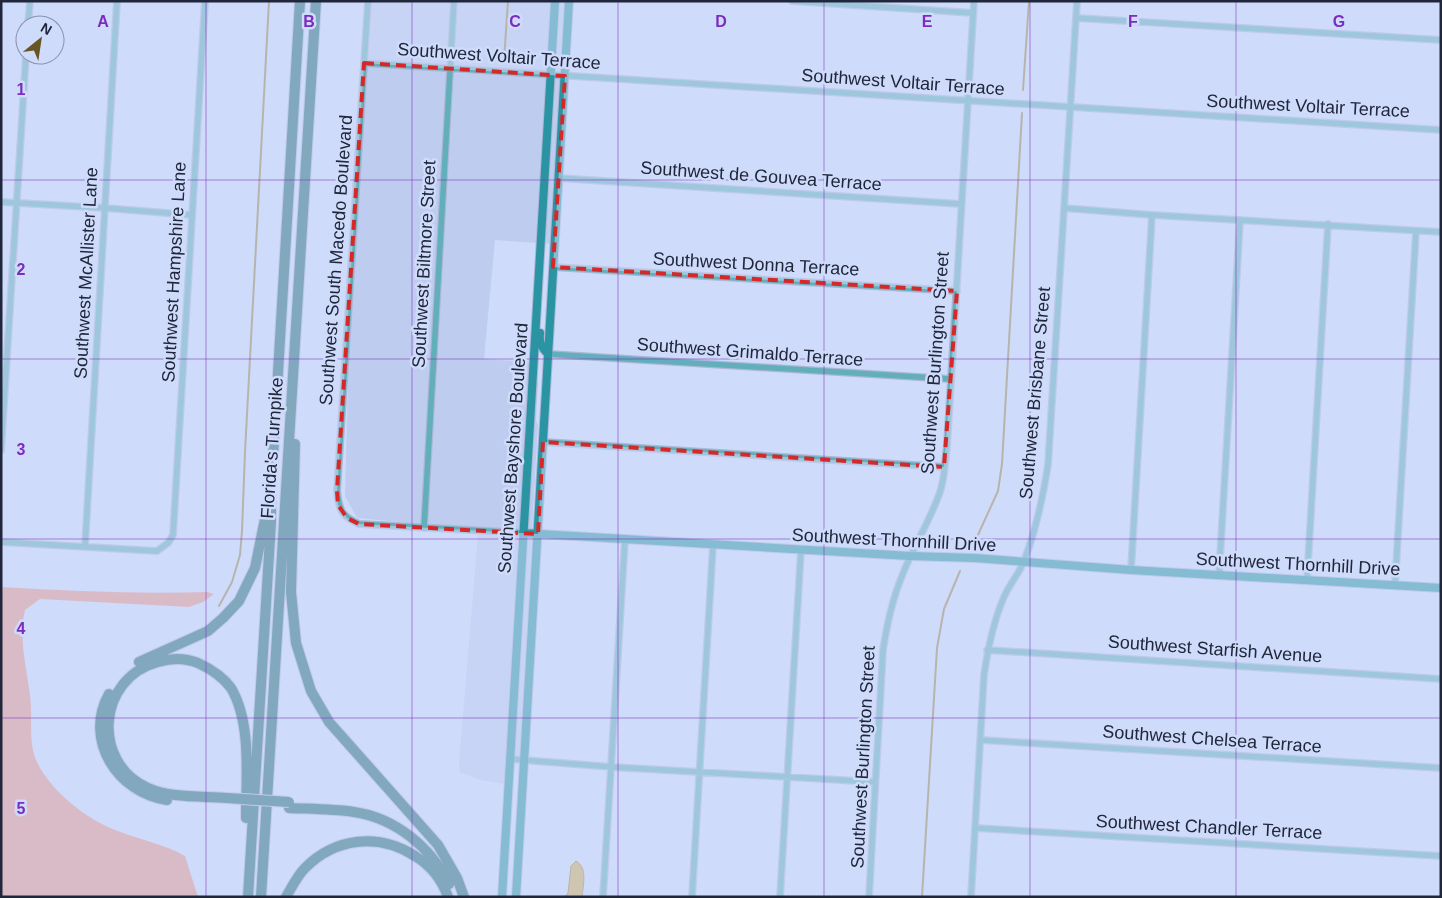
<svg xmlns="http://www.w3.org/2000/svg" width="1442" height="898" viewBox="0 0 1442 898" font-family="Helvetica,sans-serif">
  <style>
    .built { fill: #beccef }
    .green { fill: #e5968a }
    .water { fill: #cfae57; stroke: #9a864f }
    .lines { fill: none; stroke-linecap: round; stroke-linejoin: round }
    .stream { stroke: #9a864f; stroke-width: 2 }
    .street-casing { stroke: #acb7d5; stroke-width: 8 }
    .secondary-casing { stroke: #acb7d5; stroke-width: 10 }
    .highway-casing { stroke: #acb7d5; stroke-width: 12 }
    .street { stroke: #62afbb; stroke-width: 5.5 }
    .secondary { stroke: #2b94a3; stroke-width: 8 }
    .highway { stroke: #256a74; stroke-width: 10 }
    .highway-bridge-casing { stroke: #acb7d5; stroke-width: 12; stroke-linecap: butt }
    .highway-bridge { stroke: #256a74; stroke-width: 10 }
    .marked { fill: none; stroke: #d62828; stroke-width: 4; stroke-dasharray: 10 6; stroke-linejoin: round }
    .grid { fill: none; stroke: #7b2cbf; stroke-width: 1; stroke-opacity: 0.55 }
    .labels { text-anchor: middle; stroke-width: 5; stroke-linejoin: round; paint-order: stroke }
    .street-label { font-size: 18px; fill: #20273b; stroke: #cfdbfb }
    .grid-label { font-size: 16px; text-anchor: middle; font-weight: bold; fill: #7b2cbf; stroke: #cfdbfb; stroke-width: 5; stroke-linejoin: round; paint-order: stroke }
  </style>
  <rect width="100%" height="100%" fill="#cfdbfb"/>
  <path class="built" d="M 372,1 L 451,1 L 447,65 L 368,59 Z
    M 458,1 L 552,1 L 548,71 L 454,66 Z
    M 559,1 L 564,1 L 560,72 L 554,72 Z
    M 367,66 L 447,72 L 421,524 L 357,518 L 345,496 L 350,308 Z
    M 454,73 L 547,78 L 537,243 L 495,240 L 484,359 L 530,362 L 520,530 L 428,524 Z
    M 554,79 L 560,79 L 551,244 L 544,243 Z
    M 536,379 L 538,383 L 536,420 L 538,425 L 532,530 L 526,530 Z
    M 478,535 L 519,537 L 505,784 L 481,780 L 460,772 L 459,763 Z
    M 526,537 L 532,537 L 520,756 L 513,756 Z"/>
  <path class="green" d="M 1,587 C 70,591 138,594 207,592 L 214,594 L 203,602 L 189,607 L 40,599 L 25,610 C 18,638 27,668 30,696 C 33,716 28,741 36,760 C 50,791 87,820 118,831 C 141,840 164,844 185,856 L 198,897 L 1,897 Z"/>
  <path class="water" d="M 576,861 C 588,868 583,885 582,897 L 554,897 L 566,896 L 568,893 L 571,866 Z"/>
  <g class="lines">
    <path class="stream" d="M 504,60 L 508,1
      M 1023,90 L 1029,1
      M 972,548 L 998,491 L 1002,464 L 1022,113
      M 219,606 L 232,582 L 240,555 L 242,531 L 245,452 L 269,1
      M 922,897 L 937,648 L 944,609 L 960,571"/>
    <g class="street-casing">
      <path id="street" d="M 368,1 L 337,491 C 339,510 341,516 359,524 L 523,533
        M 792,1 L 973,13
        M 1076,18 L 1441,40
        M 28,25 L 30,1
        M 364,63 L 1441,130
        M 558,178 L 961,204
        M 1,202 L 105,208 L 192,215
        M 1064,208 L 1152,215 L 1441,232
        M 553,267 L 957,291
        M 548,354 L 950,379
        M 543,442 L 944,467
        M 1,450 L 26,55
        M 424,528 L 454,1
        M 1,542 L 157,551 L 168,543 L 173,535 L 205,1
        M 85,546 L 117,1
        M 1131,570 L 1152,215
        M 1219,575 L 1240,220
        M 1307,580 L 1328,224
        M 1395,585 L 1416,231
        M 987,650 L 1441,679
        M 981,740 L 1441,768
        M 510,759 L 612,767 L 875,782
        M 976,828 L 1441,856
        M 603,897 L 625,539
        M 692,897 L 713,545
        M 780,897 L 801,550
        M 869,897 L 883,650 C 887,624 892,600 902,576 C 913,547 930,521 940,492 C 945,477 945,461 947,446 L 974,1
        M 971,897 L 984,675 C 988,648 993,622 1004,597 C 1009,585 1019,574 1024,561 C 1036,530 1043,497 1048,465 L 1077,1"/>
    </g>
    <g class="secondary-casing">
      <path id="secondary" d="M 540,333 C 539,343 541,347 548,354
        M 523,533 L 910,556 L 975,558 L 1131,570 L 1441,588
        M 502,897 L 555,1
        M 516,897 L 569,1"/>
    </g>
    <g class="highway-casing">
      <path id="highway" d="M 295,444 L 291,592 L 296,643 L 311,691 L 329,722 L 438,845 L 457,878 L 464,897
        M 139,662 L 208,631 L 223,618 L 239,601 L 255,568 L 266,514
        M 109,694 C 83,740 118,793 167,800
        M 227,798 C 203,796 169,798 148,788 C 91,763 97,678 158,662 C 171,658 185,658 198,663 C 211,669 223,677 231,688 C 252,723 246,779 246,818
        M 289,808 C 311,809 333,809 354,812 C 395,818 431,847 449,884
        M 248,897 L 271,522 L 271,491 L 300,1
        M 261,897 L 316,1
        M 286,897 C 292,887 297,876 305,868 C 336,837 379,833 415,856 C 430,865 442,880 448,897"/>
    </g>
    <use href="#street" class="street"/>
    <use href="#secondary" class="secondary"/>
    <use href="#highway" class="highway"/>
    <g class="highway-bridge-casing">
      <path id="highway-bridge" d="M 227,798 L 289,802"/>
    </g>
    <use href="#highway-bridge" class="highway-bridge"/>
  </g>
  <path d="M0 0H1442V898H0ZM 364,63 L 565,76 L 553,267 L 957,291 L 944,467 L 543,442 L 538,534 L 359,524 L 347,518 L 338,505 L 337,491 Z" fill="#cfdbfb" fill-opacity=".55" fill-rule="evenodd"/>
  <path class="marked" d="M 364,63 L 565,76 L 553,267 L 957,291 L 944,467 L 543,442 L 538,534 L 359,524 L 347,518 L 338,505 L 337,491 Z"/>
  <path class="grid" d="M 206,1 L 206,897M 412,1 L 412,897M 618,1 L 618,897M 824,1 L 824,897M 1030,1 L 1030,897M 1236,1 L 1236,897M 1,180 L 1441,180M 1,359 L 1441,359M 1,539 L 1441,539M 1,718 L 1441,718"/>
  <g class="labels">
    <g class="street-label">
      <text transform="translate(499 56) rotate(4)" y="6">Southwest Voltair Terrace</text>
      <text transform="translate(903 82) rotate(4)" y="6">Southwest Voltair Terrace</text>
      <text transform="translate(1308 106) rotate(3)" y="6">Southwest Voltair Terrace</text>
      <text transform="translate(761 176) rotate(4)" y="6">Southwest de Gouvea Terrace</text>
      <text transform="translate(336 260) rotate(-86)" y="6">Southwest South Macedo Boulevard</text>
      <text transform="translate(424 264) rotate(-87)" y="6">Southwest Biltmore Street</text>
      <text transform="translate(756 264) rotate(3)" y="6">Southwest Donna Terrace</text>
      <text transform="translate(174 272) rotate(-87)" y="6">Southwest Hampshire Lane</text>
      <text transform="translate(86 273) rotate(-87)" y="6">Southwest McAllister Lane</text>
      <text transform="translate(750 352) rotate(4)" y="6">Southwest Grimaldo Terrace</text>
      <text transform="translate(935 363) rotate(-86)" y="6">Southwest Burlington Street</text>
      <text transform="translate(1035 393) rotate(-85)" y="6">Southwest Brisbane Street</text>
      <text transform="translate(272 448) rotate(-86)" y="6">Florida's Turnpike</text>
      <text transform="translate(513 448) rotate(-86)" y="6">Southwest Bayshore Boulevard</text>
      <text transform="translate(894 540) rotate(3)" y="6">Southwest Thornhill Drive</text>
      <text transform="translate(1298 564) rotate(3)" y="6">Southwest Thornhill Drive</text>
      <text transform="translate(1215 649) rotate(4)" y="6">Southwest Starfish Avenue</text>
      <text transform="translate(1212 739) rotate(4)" y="6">Southwest Chelsea Terrace</text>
      <text transform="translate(863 757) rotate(-87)" y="6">Southwest Burlington Street</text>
      <text transform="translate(1209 827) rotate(3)" y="6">Southwest Chandler Terrace</text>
    </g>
  </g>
  <g class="grid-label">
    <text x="103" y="27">A</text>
    <text x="309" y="27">B</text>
    <text x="515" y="27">C</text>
    <text x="721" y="27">D</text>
    <text x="927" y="27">E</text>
    <text x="1133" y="27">F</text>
    <text x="1339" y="27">G</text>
    <text x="21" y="95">1</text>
    <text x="21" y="275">2</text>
    <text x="21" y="455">3</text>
    <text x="21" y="634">4</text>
    <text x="21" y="814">5</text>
  </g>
  <rect width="1442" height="898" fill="none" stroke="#20273b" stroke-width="5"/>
  <g transform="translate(40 40) rotate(30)"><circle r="24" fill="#cfdbfb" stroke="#8993ae"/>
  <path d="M0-4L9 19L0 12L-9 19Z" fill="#685524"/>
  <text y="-8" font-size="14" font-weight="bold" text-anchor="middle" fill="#20273b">N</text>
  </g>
</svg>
